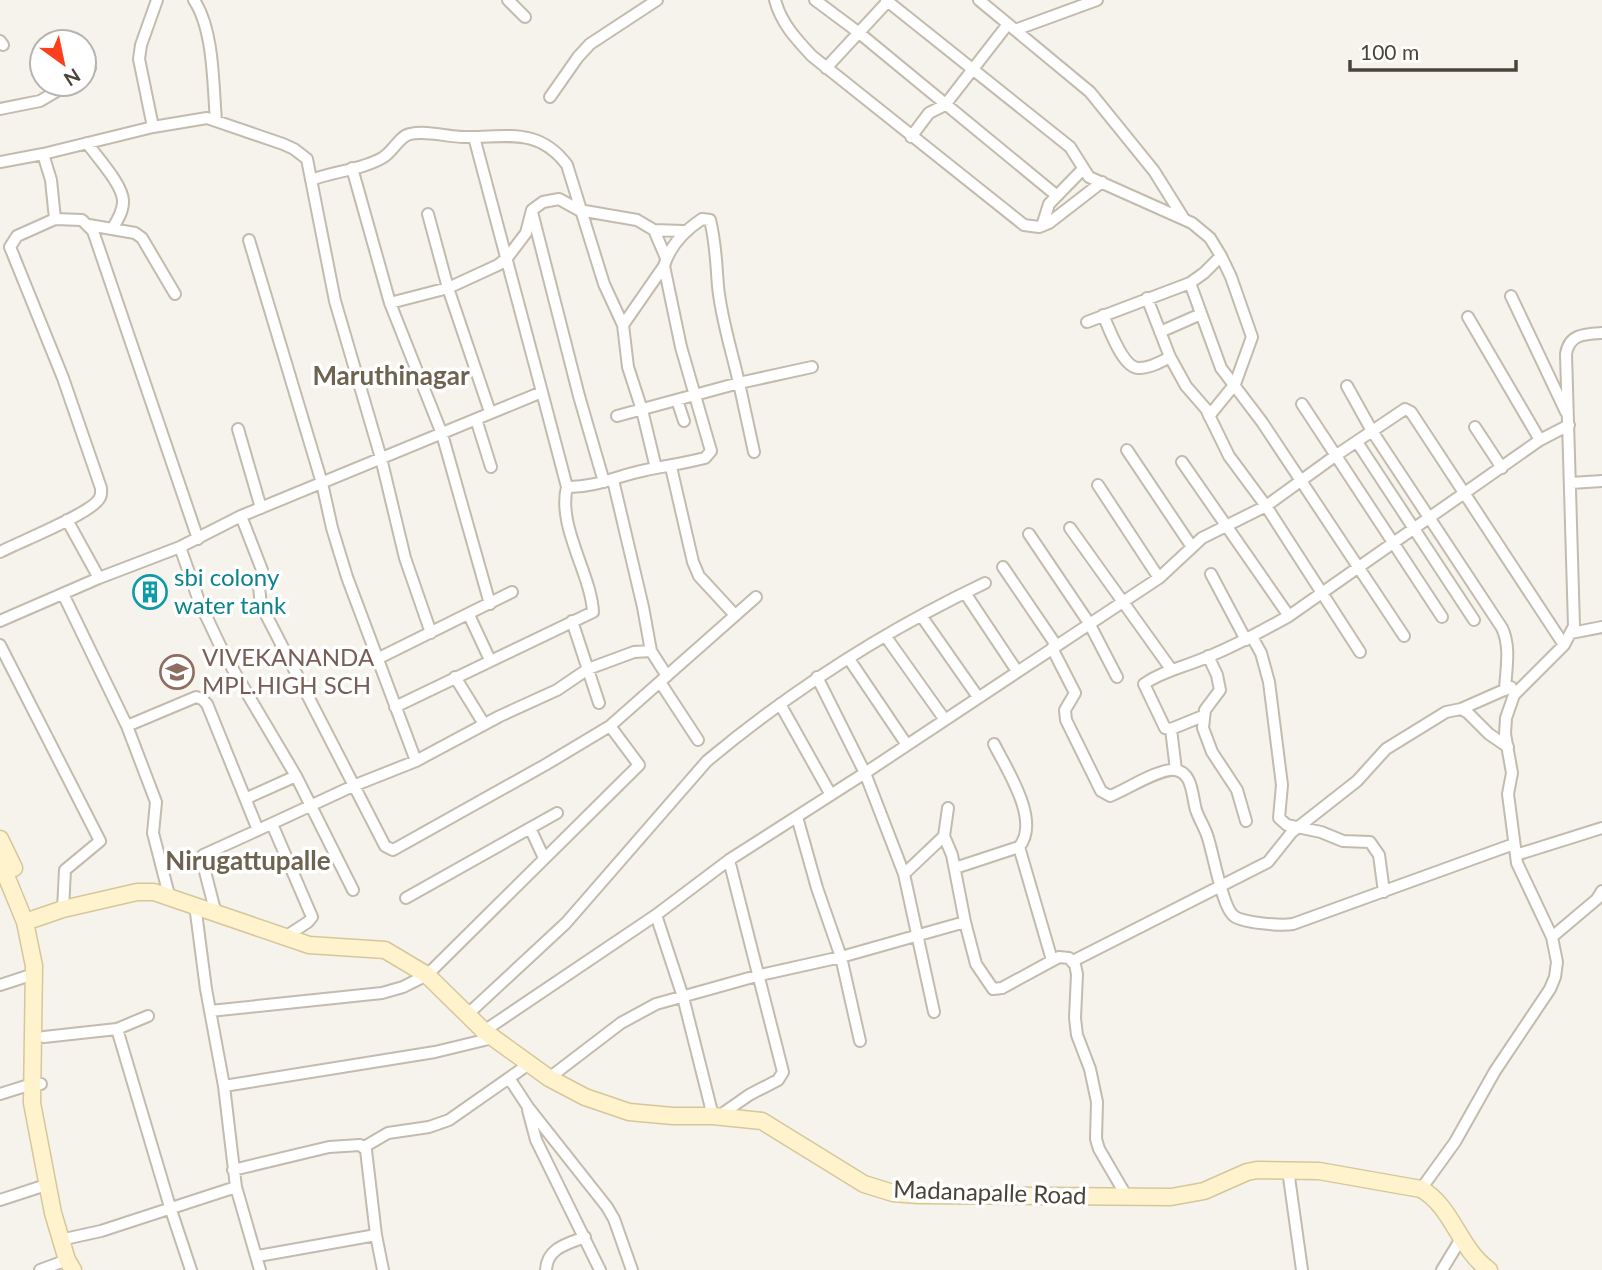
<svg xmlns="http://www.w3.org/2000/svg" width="1602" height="1270" viewBox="0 0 1602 1270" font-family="Lato,sans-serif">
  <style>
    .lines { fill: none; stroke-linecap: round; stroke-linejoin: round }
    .street-casing { stroke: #c2bbae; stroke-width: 14 }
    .secondary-casing { stroke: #d6c79b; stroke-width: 19 }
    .street { stroke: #fff; stroke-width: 10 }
    .secondary { stroke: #fff3cd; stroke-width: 16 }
    .labels { text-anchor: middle; stroke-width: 7; stroke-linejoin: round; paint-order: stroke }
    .culture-label { font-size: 24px; fill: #0d838f; stroke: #fff; text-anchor: start }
    .education-label { font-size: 24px; fill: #785e54; stroke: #fff; text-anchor: start }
    .street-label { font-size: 24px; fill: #4b4439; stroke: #fff }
    .neighbourhood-label { font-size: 26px; font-weight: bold; fill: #6e6250; stroke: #fff }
  </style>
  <rect width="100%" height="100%" fill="#f6f3ec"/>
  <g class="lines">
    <g class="street-casing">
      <path id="street" d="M 194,0 C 214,30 213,85 216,121
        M 508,0 L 525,17
        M 775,0 C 781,23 796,39 812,56 L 1024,225 L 1039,227 L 1049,223 L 1102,182
        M 815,0 L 858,32 L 1056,195
        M 886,0 L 1070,147 L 1089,177 L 1192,223 L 1210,238 L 1221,256 L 1231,277 L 1252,337 L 1235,384 L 1209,416
        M 979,0 L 1090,92 L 1154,171 L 1184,219
        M 1015,30 L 1097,0
        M 0,41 L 3,45
        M 826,68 L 889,0
        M 84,73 L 90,68
        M 550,97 L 578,57 L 590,44 L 657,0
        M 0,109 L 40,101 L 69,84
        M 153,127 L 139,59 L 141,45 L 157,0
        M 474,137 L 542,392
        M 911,137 L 929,113 L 945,105 L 1008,24
        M 87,143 C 97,157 124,186 123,202 C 123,212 117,221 112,229
        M 43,154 L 51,180 L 55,219 L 82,220 L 93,231 L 198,539
        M 0,162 L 43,154 L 153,127 L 207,118 L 283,144 L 294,149 L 307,159 L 335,301 L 381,458 L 405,558 L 431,633
        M 352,168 L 390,303 L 442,434 L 490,604
        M 311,180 C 334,171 361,170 382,158 C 393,152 399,136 410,134 C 427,130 447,137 464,137 C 505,138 538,126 567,165 L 604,284 L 623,325 L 628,367 L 642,410 L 656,468
        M 532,212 L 579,396 L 604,482
        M 428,214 L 448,288 L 490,412
        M 89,225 L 135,233 L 142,238 L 175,294
        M 1042,226 L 1049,204 L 1083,169
        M 654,230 L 666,258
        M 249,240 L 322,483 L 332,528 L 347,577 L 416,761
        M 1190,283 L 1221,368 L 1262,422 L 1404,636
        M 1511,296 L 1566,412
        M 1147,298 L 1170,357 L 1186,386 L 1206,409 L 1229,456 L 1266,506 L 1360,652
        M 390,303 L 448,288 L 498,265 L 507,258 L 526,233 L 532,210 L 543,202 L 559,199 L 579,210 L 637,220 L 654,230 L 683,231
        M 1103,315 C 1109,328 1123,369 1139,368 C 1150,368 1161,362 1170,357
        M 1468,317 L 1540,440
        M 1087,322 L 1190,283 L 1204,273 L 1221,256
        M 1160,332 L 1201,314
        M 1347,386 L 1372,431 L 1502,628 C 1511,647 1506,669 1505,690
        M 677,400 L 684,421
        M 1302,404 L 1442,617
        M 617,416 L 739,383 C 732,351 721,319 718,286 C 716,262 716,244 710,220 L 702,219 C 684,231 670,245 664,266 L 623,325
        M 476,419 L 491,467
        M 1475,427 L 1502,468
        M 238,429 L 261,508
        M 1357,442 L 1474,620
        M 1127,450 L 1192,547
        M 754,452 L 739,383 L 812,367
        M 1182,462 L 1289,616
        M 671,467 L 693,562 L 699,576 L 735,615
        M 613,480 L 643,607 L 651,651
        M 1571,483 L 1602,481
        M 1098,485 L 1159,578
        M 567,487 C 595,488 619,475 646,470 C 666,466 685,463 705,458 L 711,451 L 681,347 L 664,266
        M 67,520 L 99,578
        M 1070,528 L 1171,669
        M 1029,534 L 1089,623 L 1117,677
        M 180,547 L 199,601 L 225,656 L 296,776 L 353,890
        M 0,552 C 19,542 90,514 99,499 C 102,495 101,493 101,488 L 63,378 L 10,247 L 17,236 L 55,219
        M 1003,567 L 1056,645
        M 1211,574 L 1246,640
        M 965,593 L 1017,671
        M 63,594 L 127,726 L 156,802 L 153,833 L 169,895
        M 469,615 L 490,660
        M 922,617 L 978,697
        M 0,621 L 99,578 L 180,547 L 241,516 L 542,392 L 567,487 C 557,526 591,574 593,612 L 395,707
        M 572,621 L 599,703
        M 1571,633 L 1602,627
        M 886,637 L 945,720
        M 1252,637 L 1261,653 L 1269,682 L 1282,785 L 1279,818 L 1287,825 L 1321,832 L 1343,841 L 1370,842 L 1379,855 L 1384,892
        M 0,645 L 100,841 L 65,870 L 63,909
        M 1052,648 L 1075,693 L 1065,710 L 1066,720 L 1101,791 L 1110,796 C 1126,790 1159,768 1175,770 C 1193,772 1192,797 1196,810 C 1199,819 1204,826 1207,835 C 1213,851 1222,908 1234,916 C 1243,923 1281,926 1293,924 L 1514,844
        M 1208,656 L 1217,675 L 1220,690 L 1205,710 L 1203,728 L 1212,752 L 1237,790 L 1246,821
        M 379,658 L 512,592
        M 849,659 L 907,745
        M 455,677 L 484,724
        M 660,682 L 698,740
        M 780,704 L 831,795
        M 1461,709 L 1511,687
        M 1203,716 L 1171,729 L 1165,728 L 1144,684 C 1161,672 1180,668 1200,660 C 1231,648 1260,632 1289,616 L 1540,440 L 1569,425
        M 127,726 L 196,697 L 202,699 L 207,704 L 258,830 L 353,786 L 416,761 L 500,716 L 557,690 L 588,669 L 634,652 L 651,651 L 667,676
        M 610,726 L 756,597
        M 1171,729 L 1176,770
        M 247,798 L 296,776
        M 797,817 L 817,888 L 841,957 L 860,1041
        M 272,824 L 312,917 L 308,922 L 285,937
        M 530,828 L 544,858
        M 944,836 L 948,808
        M 1019,847 L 1052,960
        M 1516,855 L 1602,828
        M 955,868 L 1019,847 C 1041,821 1007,770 994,744
        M 904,874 L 934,1012
        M 406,898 L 557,813
        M 195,905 L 206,989 L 224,1086
        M 216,914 L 202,860 L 203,855 L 258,830
        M 656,915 L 683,997 L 713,1116
        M 965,922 L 976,964 L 993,989 L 1002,988 L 1059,957 L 1069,958 L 1075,965 L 1077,974 L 1075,1018 L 1077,1035 L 1090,1069 L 1097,1102 L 1096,1139 L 1099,1149 L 1127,1197
        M 1552,937 L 1597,899 L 1602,891
        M 1073,961 L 1268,862 L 1292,832 L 1357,781 L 1386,749 L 1446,712 L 1461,709 L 1468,713 L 1489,734 L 1508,747
        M 0,985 L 34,974
        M 210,1011 L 382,993 L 403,987 L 427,975 L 639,765 L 610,726 L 545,765 L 393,850 L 385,846 L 261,605 L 259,587 L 262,570 L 241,516
        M 468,1014 L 566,923 L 707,761 C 791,691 886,630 985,583
        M 117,1029 L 148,1016
        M 484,1031 L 656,915 L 729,860 L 865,773 L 1159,578 L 1202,538 L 1266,506 L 1335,456 L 1405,409 L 1411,412 L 1564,645
        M 44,1037 L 117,1029 L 170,1207 L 191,1270
        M 509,1078 L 528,1107 L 607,1207 L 614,1219 L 632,1270
        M 549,1078 L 621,1023 L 656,1004 L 760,975 L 841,957 L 965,922 L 952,855 L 944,836 L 904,874 L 865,773 L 817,677
        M 0,1094 L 32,1084 L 41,1084
        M 528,1110 L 536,1140 L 600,1270
        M 719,1116 L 749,1095 L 778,1080 L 783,1072 L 729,860
        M 364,1147 L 388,1133 L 429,1127 L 449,1120 L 529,1064
        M 233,1170 L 329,1147 L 360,1145 L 366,1150 L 376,1235 L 258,1256
        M 1288,1170 L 1302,1270
        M 236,1187 L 260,1270
        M 1421,1189 L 1455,1142 L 1495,1071 L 1550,989 L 1555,977 L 1557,962 L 1552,937 L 1517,863 L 1508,794 L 1512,773 L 1505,734 L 1506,718 L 1514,695 L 1564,645 L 1574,626 L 1566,354 C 1569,334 1585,334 1602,333
        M 0,1200 L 46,1185
        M 376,1235 L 383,1270
        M 60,1240 L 101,1231 L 236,1187 L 224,1086 L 435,1052 L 493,1038
        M 40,1270 L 67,1260
        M 546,1270 C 547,1248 567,1244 585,1237
        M 1442,1270 L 1462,1237"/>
    </g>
    <g class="secondary-casing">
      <path id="secondary" d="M 0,839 L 14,868
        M 0,861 L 25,922 L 34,966 L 32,1103 L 53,1213 L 67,1260 L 73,1270
        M 25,922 L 63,909 L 137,892 L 154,892 L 309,945 L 385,950 L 427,975 L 484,1031 L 549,1078 L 585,1097 L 629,1112 L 673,1116 L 713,1116 L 762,1121 L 864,1184 L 893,1193 L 918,1195 L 1171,1197 L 1204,1191 L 1247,1172 L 1257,1170 L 1319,1171 L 1421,1189 C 1453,1207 1459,1249 1489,1270"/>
    </g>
    <use href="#street" class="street"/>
    <use href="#secondary" class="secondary"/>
  </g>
  <defs>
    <g id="building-ring" transform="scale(1.75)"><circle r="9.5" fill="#fff" stroke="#0f9aa8" stroke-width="1.5"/><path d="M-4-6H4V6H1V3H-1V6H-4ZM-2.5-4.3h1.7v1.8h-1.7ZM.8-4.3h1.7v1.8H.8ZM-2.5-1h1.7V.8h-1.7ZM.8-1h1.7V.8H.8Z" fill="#0f9aa8"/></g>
    <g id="school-ring" transform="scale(1.75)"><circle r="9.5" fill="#fff" stroke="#8d6e63" stroke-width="1.5"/><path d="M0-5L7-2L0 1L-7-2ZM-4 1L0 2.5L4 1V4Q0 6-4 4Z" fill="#8d6e63"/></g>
  </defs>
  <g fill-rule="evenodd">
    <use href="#building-ring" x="150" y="592"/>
    <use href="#school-ring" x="177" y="672"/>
  </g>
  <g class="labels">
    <g class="culture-label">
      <text x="174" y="586">sbi colony<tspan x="174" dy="28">water tank</tspan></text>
    </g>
    <g class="education-label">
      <text x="202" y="666">VIVEKANANDA<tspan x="202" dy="28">MPL.HIGH SCH</tspan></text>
    </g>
    <g class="street-label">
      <text transform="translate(990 1193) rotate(2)" y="8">Madanapalle Road</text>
    </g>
    <g class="neighbourhood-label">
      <text x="391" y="385">Maruthinagar</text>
      <text x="248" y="870">Nirugattupalle</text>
    </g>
  </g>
  <g transform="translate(63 63) rotate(147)"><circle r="33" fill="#ffffff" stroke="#b7b4b0" stroke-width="2"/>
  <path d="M0-5L12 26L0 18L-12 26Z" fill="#fc3f1d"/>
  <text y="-10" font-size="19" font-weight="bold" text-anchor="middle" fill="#4b4439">N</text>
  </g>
  <path d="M1350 60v10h166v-10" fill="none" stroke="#4b4439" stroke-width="3.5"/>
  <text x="1360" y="60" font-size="21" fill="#4b4439" stroke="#ffffff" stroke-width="5" paint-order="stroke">100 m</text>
</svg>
